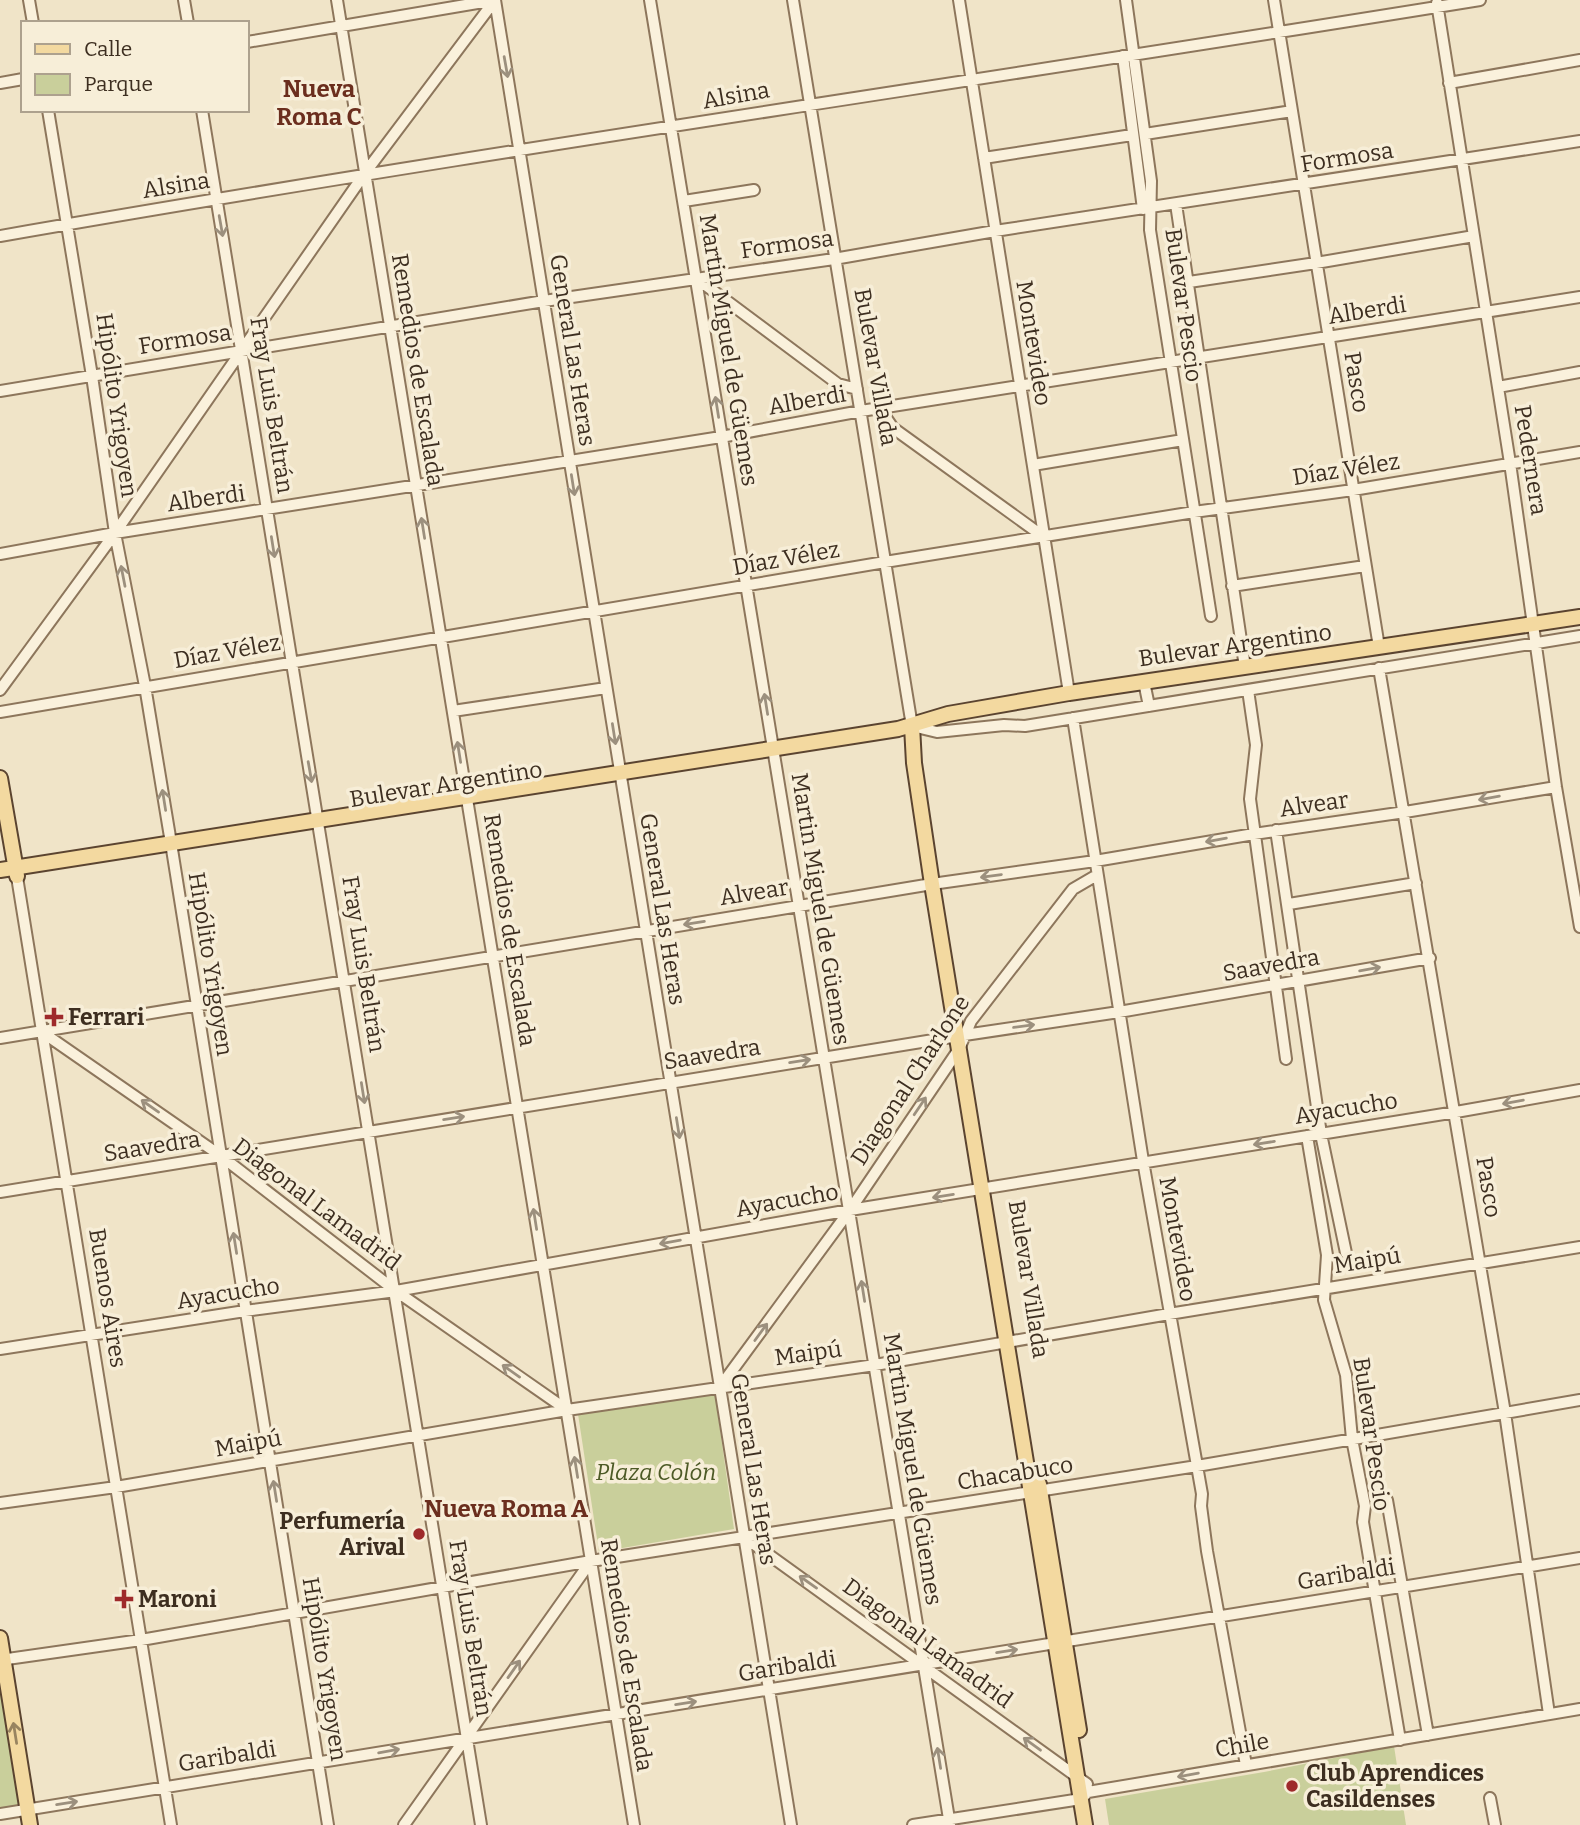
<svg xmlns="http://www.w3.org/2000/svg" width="1580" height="1825" viewBox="0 0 1580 1825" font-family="Bitter,serif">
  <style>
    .green { fill: #c9cf9b }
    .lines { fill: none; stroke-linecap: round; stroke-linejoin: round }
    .minor-casing { stroke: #8d765c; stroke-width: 14 }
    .major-casing { stroke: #5b4430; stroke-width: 18 }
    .minor { stroke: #faf1dc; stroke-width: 10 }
    .major { stroke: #f3d9a0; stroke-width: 14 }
    .oneway { stroke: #9c907e }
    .oneway2 { stroke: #988460 }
    .poi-dot { fill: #9e2a2b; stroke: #f7eed8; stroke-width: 2.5 }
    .labels { text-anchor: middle; stroke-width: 7; stroke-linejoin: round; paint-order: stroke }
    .street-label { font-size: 23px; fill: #3d2e20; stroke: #f7eed8 }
    .poi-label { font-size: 23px; font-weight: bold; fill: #3d2e20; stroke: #f7eed8; text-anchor: start }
    .park-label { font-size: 23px; font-style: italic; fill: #4d5a26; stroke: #f7eed8 }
    .neighbourhood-label { font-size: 24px; font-weight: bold; fill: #6b2e1e; stroke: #f7eed8 }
  </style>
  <rect width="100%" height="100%" fill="#f0e4c8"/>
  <path class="green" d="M 715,1394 L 734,1529 L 599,1552 L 578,1414 Z
    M 0,1664 L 23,1804 L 0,1808 Z
    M 1394,1746 L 1406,1825 L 1109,1825 L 1105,1799 L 1264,1772 Z"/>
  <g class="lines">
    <g class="minor-casing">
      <path id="minor" d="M 29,0 L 33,23
        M 184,0 L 188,23
        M 337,0 L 634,1825
        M 495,0 L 791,1825
        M 650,0 L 950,1825
        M 793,0 L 912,726 L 937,732 L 1004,725 L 1025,726 L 1580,636
        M 959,0 L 1069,693
        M 1126,0 L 1151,181 L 1150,230 L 1211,616
        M 1274,0 L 1379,647
        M 1437,3 L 1510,463 L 1556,787 L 1580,927
        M 247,42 L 495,0
        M 1123,56 L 1143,209
        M 0,83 L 23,79
        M 1449,83 L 1580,60
        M 48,110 L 92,376 L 115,533 L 145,686 L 171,843 L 328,1825
        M 202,110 L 481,1825
        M 1145,134 L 1292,111
        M 984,158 L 1132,135
        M 684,201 L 754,190
        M 1176,204 L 1245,667
        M 0,236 C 492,150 987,80 1480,0
        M 696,278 L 838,384 L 857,389
        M 1189,282 L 1316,263 L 1474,236
        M 1498,387 L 1580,372
        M 0,391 L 544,301 L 834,259 L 995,231 L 1580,141
        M 880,409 L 893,428 L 1044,537
        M 1033,465 L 1183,440
        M 0,554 L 115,533 L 721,437 L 861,411 L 1580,297
        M 1232,586 L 1365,566
        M 1379,668 L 1505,1413 L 1549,1714
        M 1144,682 L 1149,706
        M 0,690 L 115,533 L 365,173 L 495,0
        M 1248,690 L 1256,745 L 1250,799 L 1286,1059
        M 453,711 L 606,688
        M 0,712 L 885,562 L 1194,512 L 1353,490 L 1580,452
        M 1073,718 L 1143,1161 L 1202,1494 L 1201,1506 L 1207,1551 L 1246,1765
        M 1276,830 L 1321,1134 L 1346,1253
        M 17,877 L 171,1825
        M 1289,904 L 1416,883
        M 42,1032 L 221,1156 L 396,1291 L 567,1410
        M 0,1038 L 932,884 L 1095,861 L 1254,834 L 1405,812 L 1556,787
        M 1307,1136 L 1327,1255 L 1324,1300 L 1346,1375 L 1352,1439 L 1365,1506 L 1363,1522 L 1400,1740
        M 0,1192 L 958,1036 L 1119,1012 L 1430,958
        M 0,1349 L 245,1311 L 396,1291 L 850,1210 L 1456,1112 L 1580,1090
        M 720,1387 L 850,1210 L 959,1049 L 971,1021 L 1073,889 L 1097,875
        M 1387,1500 L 1428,1735
        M 0,1503 L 116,1487 L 567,1410 L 875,1365 L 1169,1314 L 1580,1247
        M 744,1537 L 1087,1784
        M 0,1660 L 141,1640 L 591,1561 L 1197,1466 L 1580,1400
        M 1490,1798 L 1495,1825
        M 0,1814 L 1580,1558
        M 404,1825 L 591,1561
        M 913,1825 L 1081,1799 L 1088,1792 L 1580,1709"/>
    </g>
    <g class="major-casing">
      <path id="major" d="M 912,726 L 914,763 L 932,884 L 1085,1825
        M 0,778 L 17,876
        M 0,870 L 898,729 L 948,714 L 1069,693 L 1580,617
        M 1039,1484 L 1079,1730
        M 0,1638 L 30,1825"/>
    </g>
    <use href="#minor" class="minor"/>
    <use href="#major" class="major"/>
  </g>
  <defs><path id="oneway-shaft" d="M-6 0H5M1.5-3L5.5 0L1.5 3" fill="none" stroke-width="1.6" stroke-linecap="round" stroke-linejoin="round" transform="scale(1.75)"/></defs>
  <g class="oneway">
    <use href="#oneway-shaft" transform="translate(506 67) rotate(80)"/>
    <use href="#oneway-shaft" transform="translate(221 226) rotate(80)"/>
    <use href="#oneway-shaft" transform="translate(717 407) rotate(-99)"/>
    <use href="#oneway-shaft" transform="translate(573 485) rotate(81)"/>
    <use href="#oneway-shaft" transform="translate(423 528) rotate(-99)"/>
    <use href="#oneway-shaft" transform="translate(273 547) rotate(81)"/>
    <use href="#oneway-shaft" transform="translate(123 576) rotate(-101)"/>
    <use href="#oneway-shaft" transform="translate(766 704) rotate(-99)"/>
    <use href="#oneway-shaft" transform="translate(614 734) rotate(81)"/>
    <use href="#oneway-shaft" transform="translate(459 752) rotate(-99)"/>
    <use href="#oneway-shaft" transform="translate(310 772) rotate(80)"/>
    <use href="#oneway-shaft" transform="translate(1489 798) rotate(170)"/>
    <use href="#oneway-shaft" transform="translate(164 800) rotate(-99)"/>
    <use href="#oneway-shaft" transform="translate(1216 840) rotate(170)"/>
    <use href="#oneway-shaft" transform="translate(991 876) rotate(172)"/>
    <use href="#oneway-shaft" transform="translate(694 923) rotate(171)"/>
    <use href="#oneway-shaft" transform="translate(1370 969) rotate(-10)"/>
    <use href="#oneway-shaft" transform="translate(1024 1026) rotate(-8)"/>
    <use href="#oneway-shaft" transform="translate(800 1061) rotate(-9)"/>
    <use href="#oneway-shaft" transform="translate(363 1093) rotate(81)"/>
    <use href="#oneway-shaft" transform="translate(1513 1102) rotate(170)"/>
    <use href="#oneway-shaft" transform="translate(150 1106) rotate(-145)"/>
    <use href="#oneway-shaft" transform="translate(920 1106) rotate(-56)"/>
    <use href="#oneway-shaft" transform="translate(454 1118) rotate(-9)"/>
    <use href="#oneway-shaft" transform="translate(678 1128) rotate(81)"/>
    <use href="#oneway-shaft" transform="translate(1264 1143) rotate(171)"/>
    <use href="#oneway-shaft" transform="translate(943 1196) rotate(171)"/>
    <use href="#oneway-shaft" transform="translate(535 1219) rotate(-99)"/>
    <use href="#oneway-shaft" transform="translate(670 1242) rotate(170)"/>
    <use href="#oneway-shaft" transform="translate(235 1243) rotate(-99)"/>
    <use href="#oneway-shaft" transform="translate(863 1291) rotate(-99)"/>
    <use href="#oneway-shaft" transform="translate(761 1332) rotate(-54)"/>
    <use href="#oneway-shaft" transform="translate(511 1371) rotate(-145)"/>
    <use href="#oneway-shaft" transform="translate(576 1467) rotate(-99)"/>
    <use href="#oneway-shaft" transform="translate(275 1491) rotate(-99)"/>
    <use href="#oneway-shaft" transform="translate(808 1582) rotate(-145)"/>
    <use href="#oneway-shaft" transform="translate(1007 1651) rotate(-9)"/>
    <use href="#oneway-shaft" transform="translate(514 1669) rotate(-55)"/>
    <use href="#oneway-shaft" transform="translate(686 1703) rotate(-9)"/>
    <use href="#oneway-shaft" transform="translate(1032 1744) rotate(-144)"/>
    <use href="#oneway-shaft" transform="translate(389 1751) rotate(-10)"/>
    <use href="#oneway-shaft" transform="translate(939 1758) rotate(-99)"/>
    <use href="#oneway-shaft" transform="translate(1188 1775) rotate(170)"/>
    <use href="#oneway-shaft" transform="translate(67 1803) rotate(-9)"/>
  </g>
  <use class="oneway2" href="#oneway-shaft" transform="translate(15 1733) rotate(-99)"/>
  <g class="poi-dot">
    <path d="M50.5 1006.5h7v7h7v7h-7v7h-7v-7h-7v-7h7z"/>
    <circle cx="419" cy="1534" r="7"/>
    <path d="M120.5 1588.5h7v7h7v7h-7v7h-7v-7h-7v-7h7z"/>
    <circle cx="1292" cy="1786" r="7"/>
  </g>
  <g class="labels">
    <g class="street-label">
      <text transform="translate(736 95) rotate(-10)" y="8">Alsina</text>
      <text transform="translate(1347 157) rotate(-9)" y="8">Formosa</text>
      <text transform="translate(176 185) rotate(-9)" y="8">Alsina</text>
      <text transform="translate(787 244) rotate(-8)" y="8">Formosa</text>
      <text transform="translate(1184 305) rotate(82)" y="8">Bulevar Pescio</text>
      <text transform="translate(1367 310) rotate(-9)" y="8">Alberdi</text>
      <text transform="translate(185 339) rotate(-9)" y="8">Formosa</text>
      <text transform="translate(1034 343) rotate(81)" y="8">Montevideo</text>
      <text transform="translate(573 350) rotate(81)" y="8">General Las Heras</text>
      <text transform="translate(729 350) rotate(81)" y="8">Martin Miguel de Güemes</text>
      <text transform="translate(876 367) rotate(80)" y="8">Bulevar Villada</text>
      <text transform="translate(418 370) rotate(81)" y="8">Remedios de Escalada</text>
      <text transform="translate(1357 382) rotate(81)" y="8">Pasco</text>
      <text transform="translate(807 400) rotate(-10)" y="8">Alberdi</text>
      <text transform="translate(117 405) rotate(82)" y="8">Hipólito Yrigoyen</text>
      <text transform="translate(272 405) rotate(81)" y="8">Fray Luis Beltrán</text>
      <text transform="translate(1531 460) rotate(81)" y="8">Pedernera</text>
      <text transform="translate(1346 469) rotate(-9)" y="8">Díaz Vélez</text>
      <text transform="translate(206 498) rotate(-8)" y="8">Alberdi</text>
      <text transform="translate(786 558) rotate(-10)" y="8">Díaz Vélez</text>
      <text transform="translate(1235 645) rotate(-8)" y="8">Bulevar Argentino</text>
      <text transform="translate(227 651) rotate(-10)" y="8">Díaz Vélez</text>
      <text transform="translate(446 784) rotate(-9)" y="8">Bulevar Argentino</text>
      <text transform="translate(1314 804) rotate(-8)" y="8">Alvear</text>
      <text transform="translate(754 892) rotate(-9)" y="8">Alvear</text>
      <text transform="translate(663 909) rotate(81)" y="8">General Las Heras</text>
      <text transform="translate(821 909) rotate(81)" y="8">Martin Miguel de Güemes</text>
      <text transform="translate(510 930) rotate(81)" y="8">Remedios de Escalada</text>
      <text transform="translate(211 964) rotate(81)" y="8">Hipólito Yrigoyen</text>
      <text transform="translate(364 964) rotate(81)" y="8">Fray Luis Beltrán</text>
      <text transform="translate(1271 965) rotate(-10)" y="8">Saavedra</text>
      <text transform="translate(712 1054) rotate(-9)" y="8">Saavedra</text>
      <text transform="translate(910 1080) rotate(-57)" y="8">Diagonal Charlone</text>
      <text transform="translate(1346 1108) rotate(-9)" y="8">Ayacucho</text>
      <text transform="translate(152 1146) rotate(-9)" y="8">Saavedra</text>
      <text transform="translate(1489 1187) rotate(81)" y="8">Pasco</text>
      <text transform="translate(787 1200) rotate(-10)" y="8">Ayacucho</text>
      <text transform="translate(317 1204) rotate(37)" y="8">Diagonal Lamadrid</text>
      <text transform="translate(1178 1239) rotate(80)" y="8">Montevideo</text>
      <text transform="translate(1367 1260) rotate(-9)" y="8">Maipú</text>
      <text transform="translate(1029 1279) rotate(81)" y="8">Bulevar Villada</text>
      <text transform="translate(228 1293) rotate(-9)" y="8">Ayacucho</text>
      <text transform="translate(108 1298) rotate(81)" y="8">Buenos Aires</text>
      <text transform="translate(808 1353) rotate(-8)" y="8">Maipú</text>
      <text transform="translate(1372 1434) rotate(82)" y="8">Bulevar Pescio</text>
      <text transform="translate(248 1443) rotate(-10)" y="8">Maipú</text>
      <text transform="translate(754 1469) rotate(81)" y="8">General Las Heras</text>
      <text transform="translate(913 1469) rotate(81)" y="8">Martin Miguel de Güemes</text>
      <text transform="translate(1015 1473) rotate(-9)" y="8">Chacabuco</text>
      <text transform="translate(1346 1574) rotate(-9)" y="8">Garibaldi</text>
      <text transform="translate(471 1628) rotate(81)" y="8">Fray Luis Beltrán</text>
      <text transform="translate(928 1643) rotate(36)" y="8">Diagonal Lamadrid</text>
      <text transform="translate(627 1655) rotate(81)" y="8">Remedios de Escalada</text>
      <text transform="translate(787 1666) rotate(-9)" y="8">Garibaldi</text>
      <text transform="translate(325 1669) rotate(81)" y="8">Hipólito Yrigoyen</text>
      <text transform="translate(1242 1745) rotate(-10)" y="8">Chile</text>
      <text transform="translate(227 1756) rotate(-9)" y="8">Garibaldi</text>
    </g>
    <g class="poi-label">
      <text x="68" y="1025">Ferrari</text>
      <text x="405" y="1529" text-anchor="end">Perfumería<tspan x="405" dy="26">Arival</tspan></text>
      <text x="138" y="1607">Maroni</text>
      <text x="1306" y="1781">Club Aprendices<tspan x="1306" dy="26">Casildenses</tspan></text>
    </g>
    <g class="park-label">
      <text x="656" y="1480">Plaza Colón</text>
    </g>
    <g class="neighbourhood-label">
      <text x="319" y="97">Nueva<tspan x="319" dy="28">Roma C</tspan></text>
      <text x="506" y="1517">Nueva Roma A</text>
    </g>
  </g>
  <rect x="21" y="21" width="228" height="91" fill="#f7eed8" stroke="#ada18e" stroke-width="2"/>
  <rect x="35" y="44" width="35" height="10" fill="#f3d9a0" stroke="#ada18e" stroke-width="2"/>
  <text x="84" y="56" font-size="21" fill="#3d2e20">Calle</text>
  <rect x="35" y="74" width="35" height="21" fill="#c9cf9b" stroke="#ada18e" stroke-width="2"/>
  <text x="84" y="91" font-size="21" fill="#3d2e20">Parque</text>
</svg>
